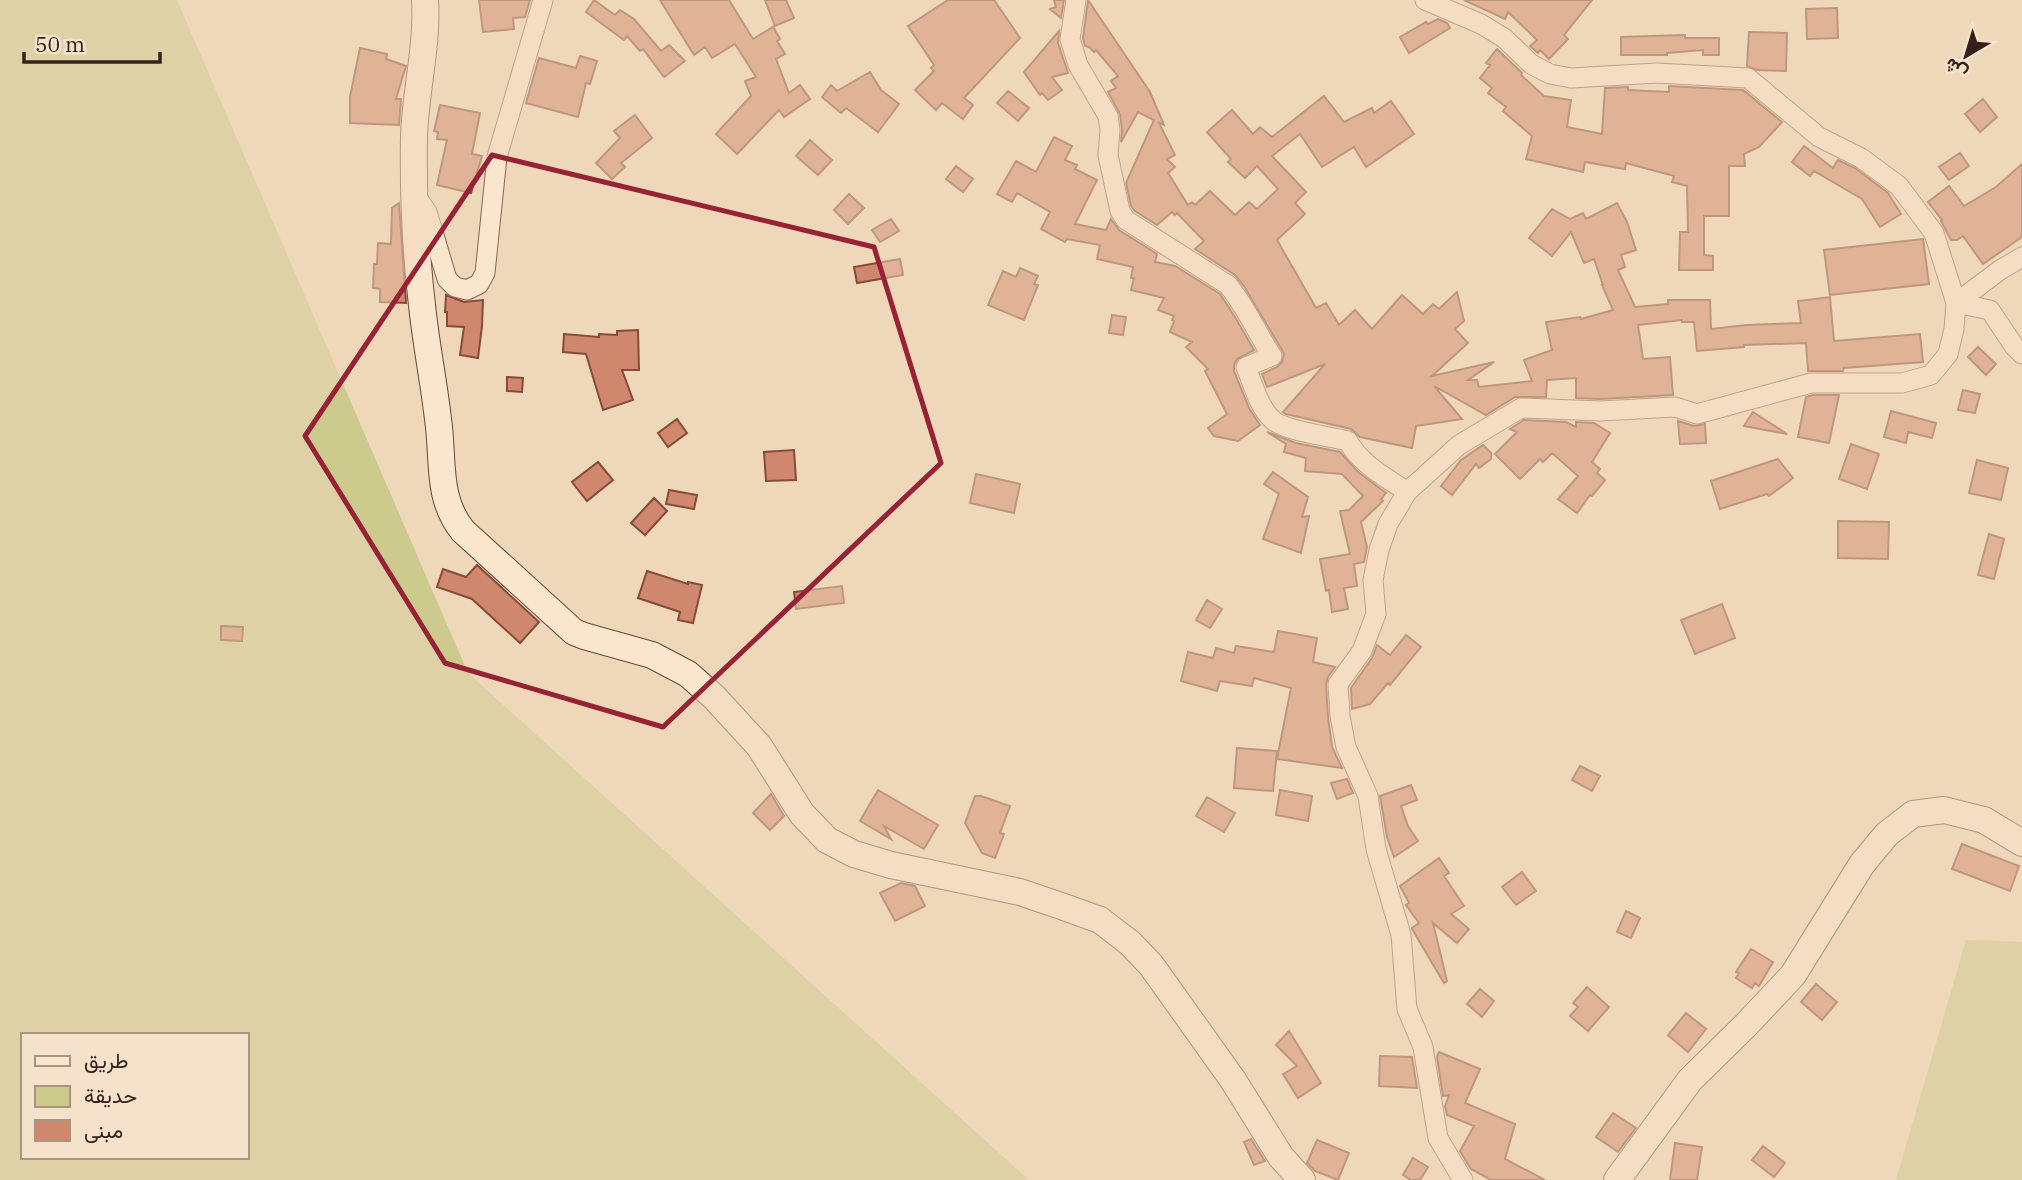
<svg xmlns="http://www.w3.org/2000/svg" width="2022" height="1180" viewBox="0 0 2022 1180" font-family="'IBM Plex Serif',Vazirmatn,serif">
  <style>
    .green { fill: #cdca8e; fill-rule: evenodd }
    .building { fill: #cf876e; stroke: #864b39; stroke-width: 2 }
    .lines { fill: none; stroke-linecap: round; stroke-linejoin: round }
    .street-casing { stroke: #866654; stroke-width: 21 }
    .secondary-casing { stroke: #684838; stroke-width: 28 }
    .street { stroke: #fae5cd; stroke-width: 19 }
    .secondary { stroke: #fae5cd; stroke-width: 26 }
    .marked { fill: none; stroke: #972236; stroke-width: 5; stroke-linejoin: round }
  </style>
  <rect width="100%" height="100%" fill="#efd7ba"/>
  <path class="green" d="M 0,0 L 177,0 L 468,673 L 1029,1180 L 0,1180 ZM 23,1035 L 247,1035 L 247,1157 L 23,1157 Z
    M 1966,940 L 2022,942 L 2022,1180 L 1896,1180 Z"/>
  <path class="building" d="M 479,0 L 530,0 L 525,17 L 513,18 L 514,29 L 483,32 Z
    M 594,0 L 615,15 L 620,10 L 634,19 L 661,51 L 669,45 L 685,61 L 664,77 L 643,49 L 640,51 L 627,36 L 624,40 L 586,12 Z
    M 660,0 L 729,0 L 753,39 L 773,27 L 780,39 L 777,41 L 785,54 L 776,59 L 789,93 L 800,85 L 810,99 L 784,117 L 779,110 L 737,154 L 716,134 L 751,96 L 745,81 L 756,77 L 735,44 L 712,58 L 705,47 L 694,55 Z
    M 765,0 L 786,0 L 794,18 L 775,26 Z
    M 948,0 L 994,0 L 1020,38 L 964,98 L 973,105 L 963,119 L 942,103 L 936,110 L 915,90 L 934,71 L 931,68 L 934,65 L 908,26 Z
    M 1054,0 L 1064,0 L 1061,18 L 1050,9 L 1056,7 Z
    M 1088,0 L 1150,92 L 1164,125 L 1159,123 L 1175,155 L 1167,159 L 1175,167 L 1168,173 L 1188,205 L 1192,202 L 1195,205 L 1210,191 L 1235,215 L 1249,202 L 1257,209 L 1278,189 L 1257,166 L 1245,178 L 1228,162 L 1231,159 L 1207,132 L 1232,110 L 1253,134 L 1260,127 L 1272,137 L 1324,96 L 1344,122 L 1372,108 L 1374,113 L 1391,101 L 1414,134 L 1366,167 L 1354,147 L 1322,167 L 1300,134 L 1272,156 L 1306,192 L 1295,203 L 1305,214 L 1277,240 L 1316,308 L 1326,303 L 1339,325 L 1355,310 L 1372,329 L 1402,295 L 1423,314 L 1433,304 L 1439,309 L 1457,292 L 1464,321 L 1455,329 L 1468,343 L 1432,376 L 1494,362 L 1468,380 L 1477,380 L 1479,387 L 1532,381 L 1524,360 L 1552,350 L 1546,322 L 1580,317 L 1581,319 L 1613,310 L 1602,285 L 1603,285 L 1594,259 L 1584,263 L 1571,232 L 1552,256 L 1529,238 L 1552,209 L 1570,219 L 1583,213 L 1586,219 L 1617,203 L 1627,222 L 1636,250 L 1621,255 L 1625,267 L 1618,270 L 1635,307 L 1668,304 L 1668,300 L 1710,300 L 1711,329 L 1747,325 L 1801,323 L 1798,301 L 1830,297 L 1834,341 L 1920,334 L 1923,362 L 1844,368 L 1843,371 L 1808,371 L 1806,343 L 1744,345 L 1744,347 L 1697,351 L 1694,322 L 1682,322 L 1682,320 L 1638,325 L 1643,359 L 1670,357 L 1673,395 L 1600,399 L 1576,398 L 1576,378 L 1547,380 L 1546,397 L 1515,397 L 1486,415 L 1434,386 L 1462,419 L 1416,426 L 1412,448 L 1360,437 L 1351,429 L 1286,414 L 1283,412 L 1325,364 L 1267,387 L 1262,374 L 1277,367 L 1282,362 L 1284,355 L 1282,350 L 1244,286 L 1235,275 L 1195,249 L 1204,241 L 1177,213 L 1175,215 L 1172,212 L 1157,225 L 1135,211 L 1131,206 L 1126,183 L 1154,120 L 1138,112 L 1121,142 L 1122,129 L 1120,114 L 1108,92 L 1116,88 L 1111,81 L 1118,76 L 1096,50 L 1094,52 L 1089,47 L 1085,46 L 1083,38 Z
    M 1464,0 L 1592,0 L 1564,35 L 1568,39 L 1549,59 L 1540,50 L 1538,53 L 1530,46 L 1537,40 L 1508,12 L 1505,19 Z
    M 1837,8 L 1838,38 L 1807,39 L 1806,9 Z
    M 1438,19 L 1447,23 L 1450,28 L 1409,53 L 1400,37 L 1426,22 L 1428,24 Z
    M 1059,31 L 1058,43 L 1068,73 L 1052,77 L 1062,90 L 1048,100 L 1042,93 L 1040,95 L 1024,72 Z
    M 1749,32 L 1787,33 L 1786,71 L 1757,70 L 1747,66 Z
    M 1685,35 L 1685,38 L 1719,38 L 1719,55 L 1703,55 L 1703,50 L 1667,53 L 1667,55 L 1621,55 L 1621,37 Z
    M 360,48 L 387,54 L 386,59 L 406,66 L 396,99 L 401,99 L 399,125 L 350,123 L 350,97 Z
    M 1497,49 L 1522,73 L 1521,75 L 1544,96 L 1571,100 L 1567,127 L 1602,134 L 1605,88 L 1628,87 L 1628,90 L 1669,92 L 1669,86 L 1743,90 L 1782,122 L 1759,147 L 1744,154 L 1745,166 L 1729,166 L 1729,216 L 1704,216 L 1704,255 L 1713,256 L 1713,270 L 1679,270 L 1680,232 L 1688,232 L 1687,186 L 1672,182 L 1674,176 L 1626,163 L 1625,169 L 1585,162 L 1583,172 L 1526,159 L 1532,136 L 1503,111 L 1506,107 L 1488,93 L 1492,88 L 1480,78 L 1490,65 L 1486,63 Z
    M 580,56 L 597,61 L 590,84 L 586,83 L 578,117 L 526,103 L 539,58 L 576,68 Z
    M 870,72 L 881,90 L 899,104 L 878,132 L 846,108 L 841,113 L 822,97 L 831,85 L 837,91 Z
    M 1008,91 L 1029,108 L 1018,121 L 997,103 Z
    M 1983,99 L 1997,117 L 1980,132 L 1965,114 Z
    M 440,105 L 480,113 L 472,154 L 482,156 L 471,193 L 437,185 L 447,140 L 437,139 L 438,132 L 434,131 Z
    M 635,115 L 652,138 L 621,163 L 625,167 L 612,179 L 596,163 L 620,138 L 614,131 Z
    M 1054,137 L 1072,146 L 1065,160 L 1077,165 L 1075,169 L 1097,180 L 1075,224 L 1106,230 L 1111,219 L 1119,230 L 1157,254 L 1155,262 L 1175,266 L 1220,294 L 1235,317 L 1254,350 L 1237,359 L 1234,365 L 1234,371 L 1249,408 L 1260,425 L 1238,441 L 1214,436 L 1208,428 L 1227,414 L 1205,371 L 1208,369 L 1186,347 L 1192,342 L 1170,332 L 1174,321 L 1172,320 L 1174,316 L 1158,310 L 1164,298 L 1131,290 L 1134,278 L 1131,278 L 1133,267 L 1097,259 L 1100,245 L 1067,239 L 1065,242 L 1041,229 L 1050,212 L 1017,193 L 1012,202 L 997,194 L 1016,161 L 1036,172 Z
    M 810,140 L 832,160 L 818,175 L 796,156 Z
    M 1804,146 L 1833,168 L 1838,160 L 1855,168 L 1888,193 L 1901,214 L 1880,227 L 1862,199 L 1814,171 L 1810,176 L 1792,162 Z
    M 1960,153 L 1969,166 L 1949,180 L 1939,167 Z
    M 2022,164 L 2022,237 L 1983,264 L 1963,236 L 1957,240 L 1951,240 L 1941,221 L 1942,220 L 1928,202 L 1949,186 L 1964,206 L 1996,187 Z
    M 956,166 L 973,179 L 963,192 L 946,179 Z
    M 849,194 L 864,208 L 848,224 L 834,210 Z
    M 399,203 L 406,303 L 380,302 L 380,289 L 373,288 L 374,264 L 377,264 L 378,243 L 391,244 L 392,208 Z
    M 891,219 L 899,231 L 880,242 L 872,230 Z
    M 1923,239 L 1929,284 L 1830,295 L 1824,250 Z
    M 900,259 L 903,275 L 857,283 L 854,267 Z
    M 1020,268 L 1038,276 L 1034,284 L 1038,285 L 1024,320 L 988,305 L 1003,271 L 1016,277 Z
    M 446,295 L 464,302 L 483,300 L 482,326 L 478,358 L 460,355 L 464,327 L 447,326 L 447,312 L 445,312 Z
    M 1112,315 L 1126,317 L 1123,335 L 1109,333 Z
    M 638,330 L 639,370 L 622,370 L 633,400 L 603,410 L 586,354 L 563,352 L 564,334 L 599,337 L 599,334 L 617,335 L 617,331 Z
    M 1978,347 L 1996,364 L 1986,375 L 1968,357 Z
    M 507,377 L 523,378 L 522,392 L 507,391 Z
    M 1963,390 L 1980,394 L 1975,413 L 1958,410 Z
    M 1813,395 L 1839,395 L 1829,443 L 1798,437 L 1806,397 Z
    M 1891,411 L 1936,423 L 1932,438 L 1908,432 L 1906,443 L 1884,437 Z
    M 1753,412 L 1787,434 L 1744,426 Z
    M 677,419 L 687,433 L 668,447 L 658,433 Z
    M 1524,420 L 1566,422 L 1576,427 L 1576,422 L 1594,423 L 1610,433 L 1592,462 L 1600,469 L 1597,473 L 1605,480 L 1592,496 L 1590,495 L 1577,513 L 1558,499 L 1578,476 L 1552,453 L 1543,462 L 1540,459 L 1520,479 L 1495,454 L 1517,432 L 1510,429 Z
    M 1678,421 L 1694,426 L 1705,424 L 1706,443 L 1680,444 Z
    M 1267,432 L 1296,443 L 1340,452 L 1358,472 L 1386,493 L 1381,499 L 1383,501 L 1361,522 L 1367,547 L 1364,562 L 1354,564 L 1357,586 L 1344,588 L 1348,609 L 1332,612 L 1329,590 L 1326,591 L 1320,559 L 1350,554 L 1340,511 L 1349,510 L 1363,496 L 1342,474 L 1305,471 L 1306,458 L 1284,452 L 1286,444 Z
    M 1851,444 L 1879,454 L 1867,489 L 1839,479 Z
    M 1483,445 L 1491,453 L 1491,459 L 1479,468 L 1476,464 L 1452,495 L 1441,486 L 1461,460 Z
    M 794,450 L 796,480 L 766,481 L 764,452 Z
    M 1778,459 L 1793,478 L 1769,496 L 1767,494 L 1720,509 L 1711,481 Z
    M 1977,460 L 2008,468 L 2001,500 L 1969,493 Z
    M 598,462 L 613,480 L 587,501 L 572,482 Z
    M 1273,472 L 1308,497 L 1302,517 L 1309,516 L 1301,553 L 1263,539 L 1279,494 L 1264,484 Z
    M 976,474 L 1020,484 L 1014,513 L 970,503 Z
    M 669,490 L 697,495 L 694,509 L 666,504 Z
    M 654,498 L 667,511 L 645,535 L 631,523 Z
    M 1838,521 L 1889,522 L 1888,559 L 1838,558 Z
    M 1989,534 L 2004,539 L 1994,579 L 1978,575 Z
    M 477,565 L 539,622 L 520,643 L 472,599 L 437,587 L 443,569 L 466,577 Z
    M 647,571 L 688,584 L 688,582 L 702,585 L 693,623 L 678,620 L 680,612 L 638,598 Z
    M 842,586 L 844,603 L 796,609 L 794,592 Z
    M 1207,600 L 1222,609 L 1210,628 L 1196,620 Z
    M 1722,604 L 1735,638 L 1695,654 L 1681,620 Z
    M 221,626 L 243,627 L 242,641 L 221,640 Z
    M 1278,631 L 1317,638 L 1313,662 L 1335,667 L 1328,677 L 1326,684 L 1328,717 L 1332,747 L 1342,768 L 1277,759 L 1291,688 L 1254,678 L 1252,686 L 1220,681 L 1217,691 L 1181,681 L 1188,652 L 1213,658 L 1216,648 L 1234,653 L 1236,646 L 1274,652 Z
    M 1406,635 L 1421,647 L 1390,685 L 1388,683 L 1370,704 L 1352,709 L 1351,688 L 1372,658 L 1377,645 L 1390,655 Z
    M 1237,748 L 1277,751 L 1273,791 L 1234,788 Z
    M 1580,766 L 1600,776 L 1592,791 L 1572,780 Z
    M 1347,779 L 1353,793 L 1337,799 L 1331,783 Z
    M 1411,785 L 1417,800 L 1401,806 L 1408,826 L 1418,841 L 1394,857 L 1387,837 L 1380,796 Z
    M 878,790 L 938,825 L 924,849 L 884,826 L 891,839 L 860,821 Z
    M 1280,790 L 1312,796 L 1308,821 L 1276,815 Z
    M 771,794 L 784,816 L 770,830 L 753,813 Z
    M 975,796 L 981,796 L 1010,806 L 1000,833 L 1004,834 L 995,858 L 982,853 L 965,823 Z
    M 1207,797 L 1235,813 L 1224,832 L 1196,816 Z
    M 1962,844 L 2019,866 L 2010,891 L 1952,869 Z
    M 1439,858 L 1449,873 L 1444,876 L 1464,906 L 1451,914 L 1469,929 L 1457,943 L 1433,923 L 1447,981 L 1444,983 L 1412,929 L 1412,928 L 1419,923 L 1406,905 L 1409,903 L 1400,886 Z
    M 1522,872 L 1536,891 L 1516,905 L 1502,887 Z
    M 901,883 L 915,886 L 925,906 L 895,921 L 880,893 Z
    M 1626,911 L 1640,918 L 1631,938 L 1617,932 Z
    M 1751,949 L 1773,962 L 1759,986 L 1755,983 L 1752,988 L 1736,978 L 1739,973 L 1736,972 Z
    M 1816,984 L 1837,1002 L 1822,1020 L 1801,1002 Z
    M 1587,987 L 1609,1007 L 1588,1031 L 1570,1016 L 1578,1007 L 1573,1003 Z
    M 1480,989 L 1494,1001 L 1482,1017 L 1467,1004 Z
    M 1686,1013 L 1706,1029 L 1688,1052 L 1668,1035 Z
    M 1289,1031 L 1321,1083 L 1298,1098 L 1283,1074 L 1297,1066 L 1276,1045 Z
    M 1439,1052 L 1480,1069 L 1465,1103 L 1515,1124 L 1505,1159 L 1545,1180 L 1491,1180 L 1471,1169 L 1460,1151 L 1474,1126 L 1447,1115 L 1445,1106 L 1449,1095 L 1443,1096 L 1437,1057 Z
    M 1380,1056 L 1412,1057 L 1417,1088 L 1379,1086 Z
    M 1613,1113 L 1636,1128 L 1618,1152 L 1596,1137 Z
    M 1251,1139 L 1265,1161 L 1254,1165 L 1244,1142 Z
    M 1317,1140 L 1349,1153 L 1338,1180 L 1315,1171 L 1307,1163 Z
    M 1675,1143 L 1702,1147 L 1697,1180 L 1670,1180 Z
    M 1763,1146 L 1785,1163 L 1774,1177 L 1752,1160 Z
    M 1413,1158 L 1428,1167 L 1420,1180 L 1411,1180 L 1403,1175 Z"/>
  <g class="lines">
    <g class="street-casing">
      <path id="street" d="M 1076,0 L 1070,39 L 1078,65 L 1108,116 L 1110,130 L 1108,155 L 1120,211 L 1126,220 L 1228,285 C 1246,307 1257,333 1272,356 L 1246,367 C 1253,384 1259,409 1274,421 C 1289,432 1329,436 1348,441 C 1360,464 1386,477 1407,492
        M 1425,0 L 1481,24 L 1504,38 L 1531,64 L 1550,74 L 1571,78 L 1657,73 L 1748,78 L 1819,137 L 1861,158 L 1899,186 L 1934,233 L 1956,303 L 1954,329 L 1948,354 L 1931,375 L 1902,383 L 1811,383 L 1697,414 L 1675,407 L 1600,411 L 1521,408 L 1459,445 L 1407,492 L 1388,524 L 1379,550 L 1373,580 L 1376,614 L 1362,651 L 1338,684 L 1340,716 L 1346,747 L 1368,796 L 1376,849 L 1401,935 L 1407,1009 L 1423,1047 L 1438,1138 L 1463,1180
        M 415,195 L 427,212 L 447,279 L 455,287 L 467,290 L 479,284 L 485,273 L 497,157 L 543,0
        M 1956,303 L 1990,310 L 2014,346 L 2022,354
        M 1956,303 L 2000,270 L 2022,257"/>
    </g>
    <g class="secondary-casing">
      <path id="secondary" d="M 425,0 C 428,46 415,92 414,138 C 413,195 416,257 423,314 C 427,349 434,384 438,419 C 444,460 436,498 463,531 L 574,632 L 584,636 L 652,655 L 688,674 L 714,697 L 759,746 L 802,814 L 827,840 L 854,854 L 891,865 L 1020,892 L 1064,907 L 1100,920 L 1130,943 L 1151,965 L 1233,1080 L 1281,1157 L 1302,1180
        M 1617,1180 L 1690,1080 L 1746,1025 L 1793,975 L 1862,864 L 1887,834 L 1913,814 L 1944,810 L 1984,820 L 2022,843"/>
    </g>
    <use href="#street" class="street"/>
    <use href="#secondary" class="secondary"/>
  </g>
  <path d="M0 0H2022V1180H0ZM 492,155 L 874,247 L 941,463 L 663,727 L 445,663 L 305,436 Z" fill="#efd7ba" fill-opacity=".55" fill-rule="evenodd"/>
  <path class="marked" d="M 492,155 L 874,247 L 941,463 L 663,727 L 445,663 L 305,436 Z"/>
  <rect x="21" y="1033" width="228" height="126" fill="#f6e2ca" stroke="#a89584" stroke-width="2"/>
  <rect x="35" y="1056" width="35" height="10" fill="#fae5cd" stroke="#a89584" stroke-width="2"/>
  <text x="84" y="1068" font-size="21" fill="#34221a">طريق</text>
  <rect x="35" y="1086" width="35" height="21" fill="#cdca8e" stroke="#a89584" stroke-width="2"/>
  <text x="84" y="1103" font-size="21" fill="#34221a">حديقة</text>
  <rect x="35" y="1120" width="35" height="21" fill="#cf876e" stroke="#a89584" stroke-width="2"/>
  <text x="84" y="1138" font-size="21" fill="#34221a">مبنى</text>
  <g transform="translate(1966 56) rotate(218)" stroke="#f6e2ca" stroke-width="5" paint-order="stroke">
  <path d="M0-5L12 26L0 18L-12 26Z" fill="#34221a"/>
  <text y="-10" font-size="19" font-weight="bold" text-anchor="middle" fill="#34221a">ش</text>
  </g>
  <path d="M24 52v10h136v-10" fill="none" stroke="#34221a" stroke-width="3.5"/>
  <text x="35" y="52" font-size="21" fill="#34221a" stroke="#f6e2ca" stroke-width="5" paint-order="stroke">50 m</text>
</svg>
